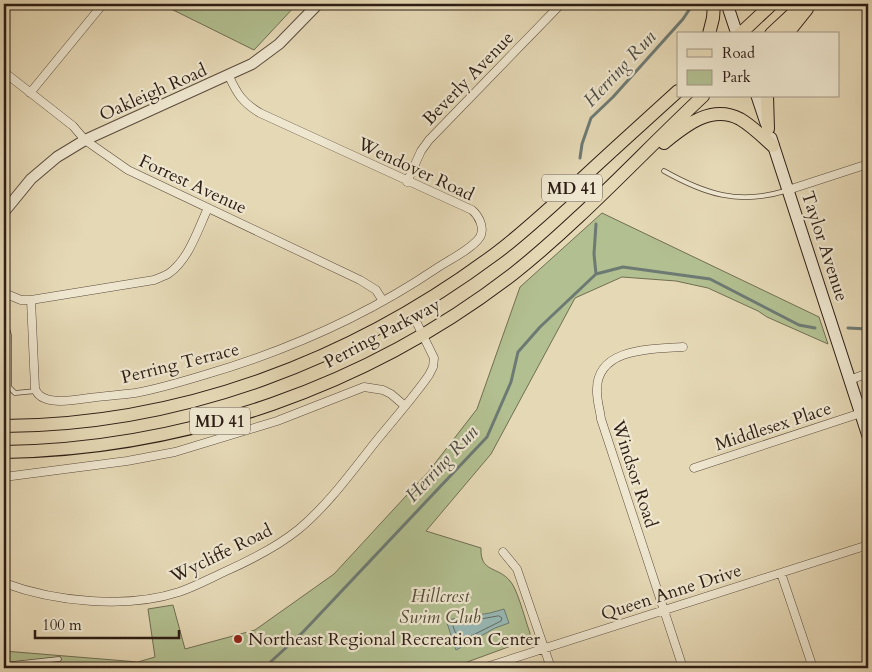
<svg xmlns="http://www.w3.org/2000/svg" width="872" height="672" viewBox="0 0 872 672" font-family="Cardo,serif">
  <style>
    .green { fill: #b2bf90; stroke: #706e52 }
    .water { fill: #97b8b4; stroke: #6d7a74 }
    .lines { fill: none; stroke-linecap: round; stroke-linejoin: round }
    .shore { stroke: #626a64; stroke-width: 1 }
    .stream { stroke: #6d7a74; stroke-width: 3 }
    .service-casing { stroke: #5b4c3c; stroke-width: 5.5 }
    .minor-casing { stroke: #5b4c3c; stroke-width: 9 }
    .tertiary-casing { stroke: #5b4c3c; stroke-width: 12 }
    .secondary-casing { stroke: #2d1d14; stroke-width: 13 }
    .primary-casing { stroke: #2d1d14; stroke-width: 14 }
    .service { stroke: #eee6cf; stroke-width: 4 }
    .minor { stroke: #eee6cf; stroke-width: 8 }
    .tertiary { stroke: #eee6cf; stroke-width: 10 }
    .secondary { stroke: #eee6cf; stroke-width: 11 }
    .primary { stroke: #e5d8b5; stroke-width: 12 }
    .poi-dot { fill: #8f2418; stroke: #eee6cf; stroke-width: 2 }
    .labels { text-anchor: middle; stroke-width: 4.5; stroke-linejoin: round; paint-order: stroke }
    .shield { fill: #eee6cf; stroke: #67594c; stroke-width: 1 }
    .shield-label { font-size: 16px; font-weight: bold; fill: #2d1d14 }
    .street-label { font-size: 18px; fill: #2d1d14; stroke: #eee6cf }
    .park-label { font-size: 18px; font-style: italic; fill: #554e39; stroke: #eee6cf }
    .poi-label { font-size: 18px; fill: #2d1d14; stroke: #eee6cf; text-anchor: start }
    .water-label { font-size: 19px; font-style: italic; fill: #4d4c44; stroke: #eee6cf }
  </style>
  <rect width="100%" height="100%" fill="#e5d8b5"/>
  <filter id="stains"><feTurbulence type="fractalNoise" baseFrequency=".004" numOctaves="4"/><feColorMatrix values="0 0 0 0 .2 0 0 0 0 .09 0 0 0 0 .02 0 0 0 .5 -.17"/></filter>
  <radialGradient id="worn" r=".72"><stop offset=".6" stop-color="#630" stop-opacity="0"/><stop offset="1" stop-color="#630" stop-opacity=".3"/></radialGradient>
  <path class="green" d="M 161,4 L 297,4 L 254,50 Z
    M 602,213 L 819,317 L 828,344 L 767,317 L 758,311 L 708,288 L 676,281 L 622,277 L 575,298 L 491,454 L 426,531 L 481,548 C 480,573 498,566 510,581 C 518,590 525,620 530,633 L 530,639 L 451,668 L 4,668 L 4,651 L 138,662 L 155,657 L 148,609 L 173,605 L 185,649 L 255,630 L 334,574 L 429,471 L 477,409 L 520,287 Z"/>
  <path class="water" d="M 504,609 L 509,623 L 495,628 L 456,650 L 446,620 L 490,613 Z"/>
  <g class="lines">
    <path class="shore" d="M 499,616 L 502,618 L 501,621 L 461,641 L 458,640 L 453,626 L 454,624 Z"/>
    <path class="stream" d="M 580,158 L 582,144 L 591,118 L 613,97 L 683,19 L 693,4
      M 596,224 L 594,254 L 596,274
      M 848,328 L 868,329
      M 264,668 L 303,632 L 487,437 L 511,382 L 518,352 L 540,327 L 596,274 L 623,267 L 710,279 L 799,325 L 815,328"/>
    <g class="service-casing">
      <path id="service" d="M 664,171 C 705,194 738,205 785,191
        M 4,325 L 7,328 L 9,335 L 9,387 L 15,393 L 36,391
        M 4,665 L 59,659"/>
    </g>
    <g class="minor-casing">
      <path id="minor" d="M 4,72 L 73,126 L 85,140 L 128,170 L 360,280 L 376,290 L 383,301
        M 30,93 L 103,4
        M 407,182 L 421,151 L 429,140 L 561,4
        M 788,190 L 868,164
        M 4,293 L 21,300 L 31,300 L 154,280 C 159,278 164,276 168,274 C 189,260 198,229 208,208
        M 31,300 L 35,388 C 40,407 75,400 89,398 C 104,396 120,395 135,393 C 158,389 181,382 204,375 C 286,351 366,316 437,268 C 449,260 472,249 480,237 C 485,228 479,216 472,210 L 260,113 C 243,103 237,94 229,76
        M 850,380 L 868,373
        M 694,468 L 861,413
        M 4,477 L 127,461 L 175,452 L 277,421 L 364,387 L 383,390 L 391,394 L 405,406
        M 503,552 L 517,569 L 551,668
        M 781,573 L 813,668
        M 4,583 C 55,602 127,609 179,592 C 194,587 209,579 224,572 C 251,560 277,547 299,529 C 329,504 353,470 377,440 C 394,419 413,398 429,375 L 433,367 L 434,358 L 411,311
        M 483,668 L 868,545
        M 683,668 L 601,419 C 600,410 597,401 597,392 C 595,347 653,349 683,347"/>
    </g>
    <g class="tertiary-casing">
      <path id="tertiary" d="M 4,212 L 31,179 L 57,157 L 85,140 L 252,64 L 279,44 L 318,4"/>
    </g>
    <g class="secondary-casing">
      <path id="secondary" d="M 727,4 L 737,34
        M 757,96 L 766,123
        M 771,138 L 868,436"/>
    </g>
    <g class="primary-casing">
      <path id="primary" d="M 709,34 L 713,18 L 714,4
        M 740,34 L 772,4
        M 771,34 L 803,4
        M 787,34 L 807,9
        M 767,96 L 768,129
        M 664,143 C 685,126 711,104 740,119 C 752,126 763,137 773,146
        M 4,426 C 182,425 353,360 495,254 C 522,234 547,210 572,188 C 607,155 643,123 678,91
        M 4,452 C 187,449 368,386 513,274 C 581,220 640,155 703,96"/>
    </g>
    <use href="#service" class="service"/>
    <use href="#minor" class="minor"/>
    <use href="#tertiary" class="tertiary"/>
    <use href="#secondary" class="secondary"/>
    <use href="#primary" class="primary"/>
  </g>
  <circle class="poi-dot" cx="238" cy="639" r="5"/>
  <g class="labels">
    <g class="shield">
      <rect x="542" y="174.5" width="60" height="27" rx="4"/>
      <rect x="190" y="407.5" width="60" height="27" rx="4"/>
    </g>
    <g class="shield-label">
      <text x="572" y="194">MD 41</text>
      <text x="220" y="427">MD 41</text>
    </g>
    <g class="street-label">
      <text transform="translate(468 78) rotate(-46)" y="6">Beverly Avenue</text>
      <text transform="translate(153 92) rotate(-24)" y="6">Oakleigh Road</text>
      <text transform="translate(416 169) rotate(25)" y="6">Wendover Road</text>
      <text transform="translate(193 184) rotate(25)" y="6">Forrest Avenue</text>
      <text transform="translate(825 246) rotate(72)" y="6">Taylor Avenue</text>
      <text transform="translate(382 333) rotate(-28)" y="6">Perring Parkway</text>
      <text transform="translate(180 363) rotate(-14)" y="6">Perring Terrace</text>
      <text transform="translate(773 426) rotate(-18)" y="6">Middlesex Place</text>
      <text transform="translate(635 474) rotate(72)" y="6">Windsor Road</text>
      <text transform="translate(221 553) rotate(-26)" y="6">Wycliffe Road</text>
      <text transform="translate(671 592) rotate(-18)" y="6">Queen Anne Drive</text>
    </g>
    <g class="park-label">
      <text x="440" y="602">Hillcrest<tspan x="440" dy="21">Swim Club</tspan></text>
    </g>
    <g class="poi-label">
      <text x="248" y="645">Northeast Regional Recreation Center</text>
    </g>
    <g class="water-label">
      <text transform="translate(619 68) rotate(-47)" y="7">Herring Run</text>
      <text transform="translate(441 463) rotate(-47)" y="7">Herring Run</text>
    </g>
  </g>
  <rect width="872" height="672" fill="none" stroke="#e5d8b5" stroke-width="20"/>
  <rect x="5" y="5" width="862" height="662" fill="none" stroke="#2d1d14" stroke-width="2.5"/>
  <rect x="10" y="10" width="852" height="652" fill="none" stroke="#2d1d14"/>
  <rect x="677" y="32" width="162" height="65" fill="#eee6cf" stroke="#a19684"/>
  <rect x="687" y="49" width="25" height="8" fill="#e5d8b5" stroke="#a19684"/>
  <text x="722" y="58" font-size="15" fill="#2d1d14">Road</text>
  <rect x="687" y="70" width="25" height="15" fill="#b2bf90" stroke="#a19684"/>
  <text x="722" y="82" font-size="15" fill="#2d1d14">Park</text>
  <path d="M35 630v8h144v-8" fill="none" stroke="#2d1d14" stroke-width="2.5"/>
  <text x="42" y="630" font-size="15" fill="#2d1d14" stroke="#eee6cf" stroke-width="4" paint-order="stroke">100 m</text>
  <rect width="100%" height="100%" filter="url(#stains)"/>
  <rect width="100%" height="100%" fill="url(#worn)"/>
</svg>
